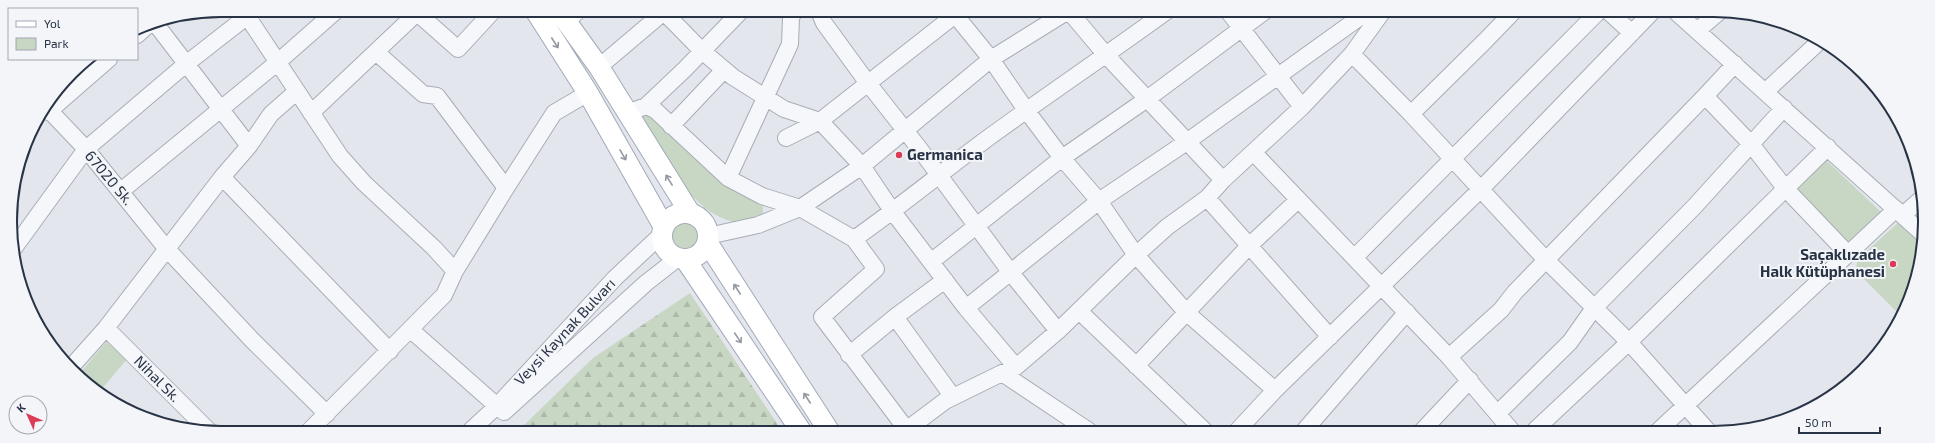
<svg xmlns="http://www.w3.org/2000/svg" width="1935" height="443" viewBox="0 0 1935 443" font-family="'Exo 2',sans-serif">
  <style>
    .green { fill: #c8d7c3 }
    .forest { fill: url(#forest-firs) }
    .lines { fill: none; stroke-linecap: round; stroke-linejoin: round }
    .minor-casing { stroke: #a7adb7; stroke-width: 18 }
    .major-casing { stroke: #a1aab9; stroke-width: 22 }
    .minor { stroke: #f6f7fa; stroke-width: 16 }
    .major { stroke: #fff; stroke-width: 20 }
    .oneway { stroke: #9499a2 }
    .poi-dot { fill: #dc3d56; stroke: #f3f5f9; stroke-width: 1.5 }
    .labels { text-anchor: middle; stroke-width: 4; stroke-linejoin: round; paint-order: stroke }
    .poi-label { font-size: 15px; font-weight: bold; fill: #283346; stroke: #f3f5f9; text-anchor: start }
    .street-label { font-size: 15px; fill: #283346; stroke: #f3f5f9 }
    .rim { fill: none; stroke: #283346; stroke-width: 2 }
  </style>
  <defs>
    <pattern id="forest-firs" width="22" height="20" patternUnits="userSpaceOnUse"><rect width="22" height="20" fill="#c8d7c3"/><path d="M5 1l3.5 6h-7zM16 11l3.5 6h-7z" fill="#acb9a9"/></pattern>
  </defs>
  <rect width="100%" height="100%" fill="#e3e6ec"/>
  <path class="green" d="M 647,109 L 763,206 L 763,213 C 757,215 747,222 741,222 C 697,223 657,149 636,117 Z
    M 1826,160 L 1882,213 L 1849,246 L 1796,189 Z
    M 1901,220 L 1923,239 L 1923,249 L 1902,317 L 1856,271 L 1857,260 Z
    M672 235a13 13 0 1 1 26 0a13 13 0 1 1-26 0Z
    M 106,342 L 128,358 L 100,391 L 80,373 Z"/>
  <path class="forest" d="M 690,293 L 782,431 L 518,431 L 593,358 Z"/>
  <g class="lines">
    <g class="minor-casing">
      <path id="minor" d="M 243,10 L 340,156 L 364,183 L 434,248 L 455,271
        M 414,10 L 458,49 L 494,10
        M 663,11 L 702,51 L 733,77 L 784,109 L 820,121 L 862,166 L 893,212 L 966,308 L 1016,367
        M 819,11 L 824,23 L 867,82 L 919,148 L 1011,273 L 1058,331
        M 952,11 L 991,59 L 1026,110 L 1062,158 L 1099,201 L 1136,255 L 1187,313 L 1275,390
        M 1069,11 L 1105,54 L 1223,180
        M 1228,11 L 1302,107
        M 1609,12 L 1632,33
        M 1676,12 L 1922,233
        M 566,22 L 579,10
        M 155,23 L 249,146
        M 1697,31 L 1719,12
        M 137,35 L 149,24
        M 376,52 L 423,94 L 437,96 L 506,188
        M 1352,54 L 1411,114 L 1546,260 L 1629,342 L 1708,431
        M 1735,64 L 1705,96 L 1751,144 L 1785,188 L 1848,254 L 1896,209
        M 599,67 L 665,11
        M 1766,91 L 1821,40
        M 646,106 L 685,69 L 741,11
        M 47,108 L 86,149 L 166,248 L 252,340 L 327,414
        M 48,112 L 109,59
        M 311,113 L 420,10
        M 627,113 L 646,106 L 655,110 L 728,178 L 762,196 L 800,208 L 854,239 L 876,269 L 822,317 L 907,430
        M 1411,114 L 1485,41 L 1513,12
        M 671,126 L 724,70
        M 786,138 L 820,121 L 960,11
        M 1254,153 L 1449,357 L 1512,431
        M 222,177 L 390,351
        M 728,178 L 790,44 L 791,17 L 795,11
        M 121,191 L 278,62 L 337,10
        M 1207,198 L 1330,337
        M 1903,215 L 1920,200
        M 708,236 L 758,225 L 800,208 L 862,166 L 991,59 L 1068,11
        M 854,239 C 900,207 943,171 988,138 C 1047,95 1108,54 1167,11
        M 14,248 L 86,149 L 186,64 L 255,10
        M 1355,257 L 1598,12
        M 932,261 L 1062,158 L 1147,99 L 1265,11
        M 966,308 L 1099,201 L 1188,141 L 1367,12
        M 1079,311 L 1205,431
        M 895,317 L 953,397
        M 106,328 L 209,431
        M 411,330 L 497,406
        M 849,355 L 895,317 L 945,280
        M 1449,357 L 1501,310 L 1515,292 L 1546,260 L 1705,96
        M 72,366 L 106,328 L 223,176 L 249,146 L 271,114 L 296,92
        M 1136,366 L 1250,245 L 1298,200
        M 1002,373 L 1016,367 L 1058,331 L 1136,255 L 1167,227 L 1207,198 L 1223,180 L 1302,107 L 1352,54 L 1383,11
        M 504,412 L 646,283 L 678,258
        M 1498,413 L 1570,342 L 1594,308 L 1694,207 L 1784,108
        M 309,431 L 444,295 L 455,271 L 506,188 L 554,113 L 588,93
        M 470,431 L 497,406 L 615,278 L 662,234
        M 905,431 L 945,401 L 1002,373 L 1089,431
        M 1237,431 L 1275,390 L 1481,189 L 1652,12
        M 1304,431 L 1407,312
        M 1422,431 L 1470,380
        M 1534,431 L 1629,342 L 1828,147
        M 1658,431 L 1848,254"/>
    </g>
    <g class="major-casing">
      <path id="major" d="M 535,10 L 588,93 L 664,227
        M 558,10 L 599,67 L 690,213
        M662 236a23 23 0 1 1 46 0a23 23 0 1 1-46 0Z
        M 707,242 L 829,431
        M 685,259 L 801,431"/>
    </g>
    <use href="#minor" class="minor"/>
    <use href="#major" class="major"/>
  </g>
  <defs><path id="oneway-shaft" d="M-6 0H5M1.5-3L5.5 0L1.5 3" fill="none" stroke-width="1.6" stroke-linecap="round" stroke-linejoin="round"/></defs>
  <g class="oneway">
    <use href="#oneway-shaft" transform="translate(555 43) rotate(57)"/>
    <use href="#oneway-shaft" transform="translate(623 155) rotate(60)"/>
    <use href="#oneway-shaft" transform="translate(669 180) rotate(-122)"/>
    <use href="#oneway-shaft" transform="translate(737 289) rotate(-123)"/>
    <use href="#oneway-shaft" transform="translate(738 338) rotate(56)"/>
    <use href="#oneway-shaft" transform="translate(807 398) rotate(-123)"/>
  </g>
  <g class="poi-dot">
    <circle cx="899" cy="155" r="4"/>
    <circle cx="1893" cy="264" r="4"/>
  </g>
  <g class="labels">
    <g class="poi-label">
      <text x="907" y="160">Germanica</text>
      <text x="1885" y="260" text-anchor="end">Saçaklızade<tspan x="1885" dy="17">Halk Kütüphanesi</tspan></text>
    </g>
    <g class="street-label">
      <text transform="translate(109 178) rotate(50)" y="5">67020 Sk.</text>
      <text transform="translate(565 332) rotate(-47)" y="5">Veysi Kaynak Bulvarı</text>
      <text transform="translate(157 379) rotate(45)" y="5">Nihal Sk.</text>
    </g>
  </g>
  <path d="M0 0H1935V443H0ZM221 17H1714A204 204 0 0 1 1918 221V222A204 204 0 0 1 1714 426H221A204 204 0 0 1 17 222V221A204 204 0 0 1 221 17Z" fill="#f3f5f9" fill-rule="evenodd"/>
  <path class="rim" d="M221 17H1714A204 204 0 0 1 1918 221V222A204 204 0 0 1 1714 426H221A204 204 0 0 1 17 222V221A204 204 0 0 1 221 17Z"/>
  <rect x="8" y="8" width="130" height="52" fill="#f3f5f9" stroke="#a2a7b1"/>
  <rect x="16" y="21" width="20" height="6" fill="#ffffff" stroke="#a2a7b1"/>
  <text x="44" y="28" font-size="12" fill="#283346">Yol</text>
  <rect x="16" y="38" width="20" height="12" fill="#c8d7c3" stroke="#a2a7b1"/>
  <text x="44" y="48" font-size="12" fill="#283346">Park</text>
  <g transform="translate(28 415) rotate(315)"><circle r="19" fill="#f3f5f9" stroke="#a2a7b1"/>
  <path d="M0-3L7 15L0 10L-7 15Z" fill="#dc3d56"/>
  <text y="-6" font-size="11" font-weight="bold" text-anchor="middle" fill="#283346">K</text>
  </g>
  <path d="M1799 427v6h81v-6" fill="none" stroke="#283346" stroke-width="2"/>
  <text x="1805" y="427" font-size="12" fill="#283346" stroke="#f3f5f9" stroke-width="3" paint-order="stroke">50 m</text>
</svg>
